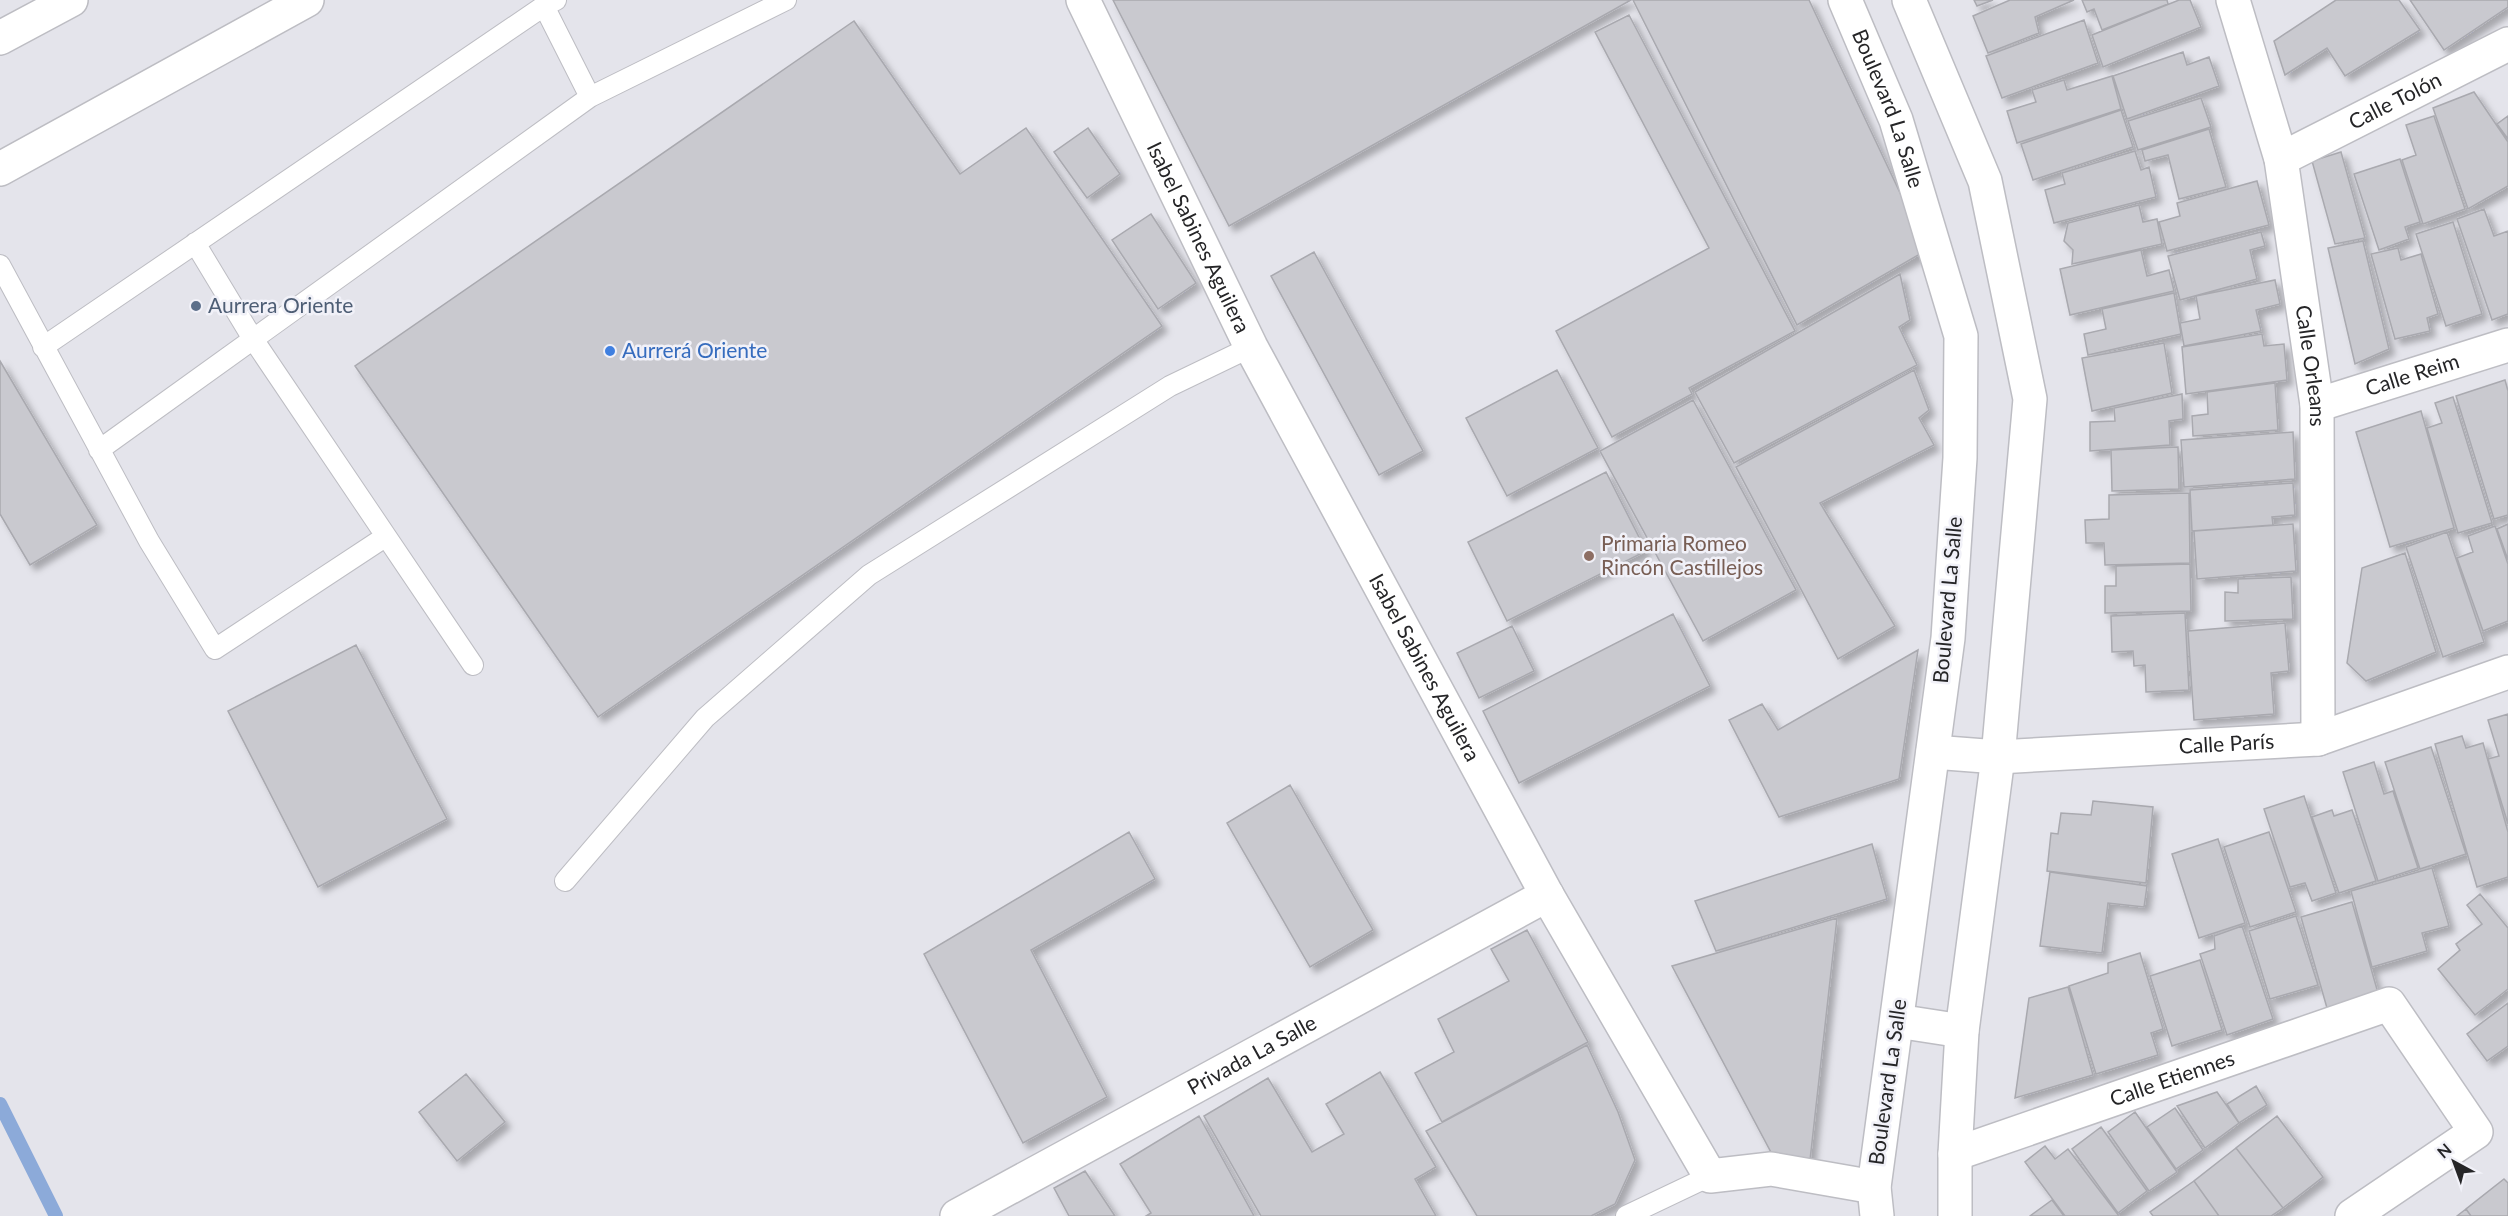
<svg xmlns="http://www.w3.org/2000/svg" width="2508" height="1216" viewBox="0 0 2508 1216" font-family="Lato,sans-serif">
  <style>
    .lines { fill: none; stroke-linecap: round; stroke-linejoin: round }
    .stream { stroke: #8caad9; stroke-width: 14 }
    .building { fill: #c9c9cf; stroke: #a9a9af; stroke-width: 1.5; filter: url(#shadow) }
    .service-casing { stroke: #bdbdc3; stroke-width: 22 }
    .minor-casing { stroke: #bdbdc3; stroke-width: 36 }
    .primary-casing { stroke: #bdbdc3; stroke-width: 36 }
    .service { stroke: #fff; stroke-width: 20 }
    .minor { stroke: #fff; stroke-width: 33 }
    .primary { stroke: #fff; stroke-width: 33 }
    .service-dot { fill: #5c6f8a; stroke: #f1f1f8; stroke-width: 2 }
    .shop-dot { fill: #3f7fe0; stroke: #f1f1f8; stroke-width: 2 }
    .education-dot { fill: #8d6e63; stroke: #f1f1f8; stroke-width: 2 }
    .labels { text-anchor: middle; stroke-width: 5; stroke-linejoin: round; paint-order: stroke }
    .street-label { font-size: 21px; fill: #252527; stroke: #f1f1f8 }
    .service-label { font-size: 21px; fill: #4e5e75; stroke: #f1f1f8; text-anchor: start }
    .shop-label { font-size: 21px; fill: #366cbe; stroke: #f1f1f8; text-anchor: start }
    .education-label { font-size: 21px; fill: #785e54; stroke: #f1f1f8; text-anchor: start }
  </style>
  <defs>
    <filter id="shadow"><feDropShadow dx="5.5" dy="5.5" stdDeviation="3" flood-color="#0004"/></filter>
  </defs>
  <rect width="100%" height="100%" fill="#e4e4eb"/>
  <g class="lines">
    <path class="stream" d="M 0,1104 L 56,1216"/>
  </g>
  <path class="building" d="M 1113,0 L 1631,0 L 1229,226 Z
    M 1633,0 L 1809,0 L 1927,250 L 1797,325 Z
    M 1974,0 L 1993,0 L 1977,6 Z
    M 2010,0 L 2074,0 L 2035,17 L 2039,33 L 1988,53 L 1973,16 Z
    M 2082,0 L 2167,0 L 2168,4 L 2102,30 L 2094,9 L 2087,12 Z
    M 2179,0 L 2190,0 L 2201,27 L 2103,67 L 2092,35 Z
    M 2336,0 L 2399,0 L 2420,30 L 2345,76 L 2327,48 L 2285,75 L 2274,41 Z
    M 2410,0 L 2508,0 L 2508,7 L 2444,50 Z
    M 1629,15 L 1795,331 L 1689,388 L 1692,394 L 1612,437 L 1556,331 L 1709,248 L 1595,32 Z
    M 2084,20 L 2098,63 L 2002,98 L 1986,56 Z
    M 854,21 L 960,174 L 1026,128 L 1162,326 L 598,717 L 355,366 Z
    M 2183,52 L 2187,65 L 2209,57 L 2219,86 L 2127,119 L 2113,76 Z
    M 2112,76 L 2121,109 L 2017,143 L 2007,111 L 2036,102 L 2032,90 L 2064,80 L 2067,90 Z
    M 2474,92 L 2508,142 L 2508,186 L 2468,209 L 2433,108 Z
    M 2201,98 L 2211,127 L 2138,150 L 2128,121 Z
    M 2121,110 L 2133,147 L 2033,180 L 2021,144 Z
    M 2434,116 L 2465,209 L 2423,224 L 2402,160 L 2416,155 L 2406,125 Z
    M 2508,116 L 2508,139 L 2497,124 Z
    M 1088,128 L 1120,174 L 1087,198 L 1054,152 Z
    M 2209,129 L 2226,187 L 2179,199 L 2168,155 L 2145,161 L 2142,150 Z
    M 2135,151 L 2141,170 L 2149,167 L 2156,197 L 2054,223 L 2045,190 L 2065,184 L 2062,173 Z
    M 2341,152 L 2365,238 L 2335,244 L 2312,161 Z
    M 2400,159 L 2420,222 L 2405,227 L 2409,239 L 2379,250 L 2354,174 Z
    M 2257,181 L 2269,225 L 2167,251 L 2159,222 L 2180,216 L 2177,203 Z
    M 2139,205 L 2143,222 L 2157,219 L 2162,244 L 2072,264 L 2073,250 L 2064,241 L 2068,223 Z
    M 2484,209 L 2494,236 L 2508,231 L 2508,314 L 2492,320 L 2457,219 Z
    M 1151,214 L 1196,283 L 1158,309 L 1112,240 Z
    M 2453,222 L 2482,314 L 2446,326 L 2416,234 Z
    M 2261,232 L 2265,246 L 2250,250 L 2257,279 L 2180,300 L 2168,256 Z
    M 2363,241 L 2389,349 L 2355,364 L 2328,248 Z
    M 2398,248 L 2401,260 L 2421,254 L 2438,314 L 2427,318 L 2430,331 L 2395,339 L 2371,254 Z
    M 2141,250 L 2147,276 L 2169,270 L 2174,291 L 2070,315 L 2060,269 Z
    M 1314,252 L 1423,451 L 1379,475 L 1271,276 Z
    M 1900,274 L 1910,320 L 1899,327 L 1917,365 L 1734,463 L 1695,392 Z
    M 2275,280 L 2280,304 L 2256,310 L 2261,331 L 2184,346 L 2180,323 L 2200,319 L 2196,296 Z
    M 2174,293 L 2181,334 L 2088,355 L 2084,334 L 2106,329 L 2102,309 Z
    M 2262,334 L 2264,346 L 2284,344 L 2287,380 L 2186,394 L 2182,347 Z
    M 2164,343 L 2172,393 L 2092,411 L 2082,358 Z
    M 0,361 L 97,525 L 30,565 L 0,514 Z
    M 1557,370 L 1598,448 L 1507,496 L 1466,418 Z
    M 1914,370 L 1929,410 L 1919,418 L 1934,445 L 1820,503 L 1895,626 L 1838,659 L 1736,467 Z
    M 2505,380 L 2508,391 L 2508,515 L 2494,519 L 2456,396 Z
    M 2275,383 L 2278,430 L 2193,436 L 2192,416 L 2208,414 L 2207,392 Z
    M 2182,394 L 2183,419 L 2169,421 L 2170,445 L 2090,451 L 2090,422 L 2115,421 L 2114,408 Z
    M 2453,397 L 2492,523 L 2458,533 L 2427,428 L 2442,423 L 2435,403 Z
    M 1693,400 L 1796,590 L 1703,641 L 1600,451 Z
    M 2421,411 L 2454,528 L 2390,547 L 2356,432 Z
    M 2293,432 L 2295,479 L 2184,487 L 2181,440 Z
    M 2178,447 L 2179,489 L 2112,491 L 2111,450 Z
    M 1606,472 L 1646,551 L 1507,621 L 1468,542 Z
    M 2293,483 L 2295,515 L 2272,517 L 2273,525 L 2192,531 L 2190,490 Z
    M 2189,493 L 2190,563 L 2105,565 L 2104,543 L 2086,543 L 2085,520 L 2109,519 L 2109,495 Z
    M 2293,524 L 2296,571 L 2197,579 L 2194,531 Z
    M 2508,524 L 2508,560 L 2497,529 Z
    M 2495,526 L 2508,564 L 2508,621 L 2483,631 L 2457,558 L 2473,552 L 2468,536 Z
    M 2447,532 L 2484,642 L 2443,657 L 2406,547 Z
    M 2405,553 L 2436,652 L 2366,681 L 2347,663 L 2362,568 Z
    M 2190,564 L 2191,611 L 2105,613 L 2105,586 L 2116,586 L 2116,566 Z
    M 2291,577 L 2293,619 L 2225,621 L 2225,592 L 2238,593 L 2238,579 Z
    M 2185,613 L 2189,690 L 2146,692 L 2145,665 L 2134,666 L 2133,651 L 2112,652 L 2111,616 Z
    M 1673,614 L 1710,686 L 1519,783 L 1483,711 Z
    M 2285,623 L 2289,671 L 2271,673 L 2274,714 L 2194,720 L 2188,631 Z
    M 1512,626 L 1534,671 L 1479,698 L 1457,653 Z
    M 356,645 L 447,819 L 318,887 L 228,711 Z
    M 1918,650 L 1899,779 L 1779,817 L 1729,720 L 1762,704 L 1778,730 Z
    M 2508,714 L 2508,824 L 2488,759 L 2499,756 L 2488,720 Z
    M 2462,736 L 2466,748 L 2483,743 L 2508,832 L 2508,877 L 2477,887 L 2435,744 Z
    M 2431,747 L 2466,854 L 2420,869 L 2385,762 Z
    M 2374,762 L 2384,794 L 2393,791 L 2418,868 L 2378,881 L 2343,772 Z
    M 1290,785 L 1373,930 L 1310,967 L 1227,823 Z
    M 2304,796 L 2336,893 L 2312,901 L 2305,883 L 2290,887 L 2264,809 Z
    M 2093,801 L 2153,807 L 2146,883 L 2047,871 L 2051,833 L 2058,834 L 2061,813 L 2091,815 Z
    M 2332,810 L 2334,816 L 2352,810 L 2376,881 L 2339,893 L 2312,817 Z
    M 1129,832 L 1155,879 L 1031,950 L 1107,1097 L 1023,1143 L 924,954 Z
    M 2269,832 L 2296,912 L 2250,927 L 2224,847 Z
    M 2218,839 L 2245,923 L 2199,938 L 2172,854 Z
    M 1872,844 L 1887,899 L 1716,951 L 1695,901 Z
    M 2432,868 L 2449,926 L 2422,933 L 2427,951 L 2372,967 L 2351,891 Z
    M 2050,872 L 2147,886 L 2144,907 L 2108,903 L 2102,953 L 2040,946 Z
    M 2480,894 L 2508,928 L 2508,989 L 2475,1015 L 2438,969 L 2460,950 L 2456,944 L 2482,924 L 2467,905 Z
    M 2352,902 L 2378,993 L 2327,1008 L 2301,917 Z
    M 2296,916 L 2318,985 L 2270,999 L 2249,931 Z
    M 1837,918 L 1810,1160 L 1773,1156 L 1672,966 Z
    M 2242,926 L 2273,1019 L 2227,1035 L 2200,954 L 2215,949 L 2214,936 Z
    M 1527,930 L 1588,1042 L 1442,1122 L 1415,1073 L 1454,1052 L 1438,1019 L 1509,981 L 1491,949 Z
    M 2140,953 L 2163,1029 L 2151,1033 L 2158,1055 L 2096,1074 L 2069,986 L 2108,973 L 2108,963 Z
    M 2200,960 L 2222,1030 L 2172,1046 L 2150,976 Z
    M 2068,987 L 2093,1075 L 2015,1098 L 2029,998 Z
    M 2508,1003 L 2508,1046 L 2487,1061 L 2467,1034 Z
    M 1587,1045 L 1618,1112 L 1635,1160 L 1615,1204 L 1591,1216 L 1477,1216 L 1426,1131 Z
    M 1380,1072 L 1436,1167 L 1415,1179 L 1436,1216 L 1261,1216 L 1204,1116 L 1268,1078 L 1312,1152 L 1344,1134 L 1326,1104 Z
    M 466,1074 L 505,1122 L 457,1161 L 419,1112 Z
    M 2256,1086 L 2267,1105 L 2239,1123 L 2227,1104 Z
    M 2217,1092 L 2239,1123 L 2205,1148 L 2177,1106 Z
    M 2175,1108 L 2203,1150 L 2176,1169 L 2147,1127 Z
    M 2135,1112 L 2177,1172 L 2149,1191 L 2108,1132 Z
    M 1199,1116 L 1254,1216 L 1146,1216 L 1151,1213 L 1120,1164 Z
    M 2277,1116 L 2323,1177 L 2283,1208 L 2236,1148 Z
    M 2101,1127 L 2147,1191 L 2118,1213 L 2072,1149 Z
    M 2045,1146 L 2055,1159 L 2068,1149 L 2119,1216 L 2065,1216 L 2025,1162 Z
    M 2236,1148 L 2283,1208 L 2271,1216 L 2219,1216 L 2194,1181 Z
    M 1085,1171 L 1115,1216 L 1069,1216 L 1054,1188 Z
    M 2504,1179 L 2508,1183 L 2508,1216 L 2471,1216 L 2466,1209 Z
    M 2194,1181 L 2219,1216 L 2153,1216 L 2150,1212 Z
    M 2052,1200 L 2064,1216 L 2030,1216 Z
    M 2466,1209 L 2471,1216 L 2457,1216 Z"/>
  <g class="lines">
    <g class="service-casing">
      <path id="service" d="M 546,0 L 544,6 L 590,97
        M 195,243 L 253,339 L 473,665
        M 0,265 L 149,541 L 215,649 L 385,537
        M 43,347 L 544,6 L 556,0
        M 99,450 L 590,97 L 786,0
        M 565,881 L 705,718 L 869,575 L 1170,386 L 1251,347
        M 1626,1216 L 1710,1176"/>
    </g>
    <g class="minor-casing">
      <g id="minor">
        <path id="s1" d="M 1083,0 L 1251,347 L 1547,895 L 1710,1176 L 1771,1169 L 1874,1187"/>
        <path id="s2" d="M 1845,0 L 1896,120 L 1961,336 L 1960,458 L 1948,638 L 1874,1187 L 1877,1216"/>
        <path d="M 1909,0 L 1985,181 L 2030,399 L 1998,757 L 1962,1031 L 1955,1154 L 1955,1216"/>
        <path id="s3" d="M 2233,0 L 2281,159 L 2317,405 L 2318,739"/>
        <path id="s4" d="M 2281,159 L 2508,44"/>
        <path id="s5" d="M 2317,405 L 2508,345"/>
        <path id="s6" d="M 1933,752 L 1998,757 L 2318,739 L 2508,672"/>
        <path d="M 1897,1021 L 1962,1031"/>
        <path id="s7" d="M 1955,1154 L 2389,1004 L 2476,1132 L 2352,1216"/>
        <path id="s8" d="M 957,1216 L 1547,895"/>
      </g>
    </g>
    <g class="primary-casing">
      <path id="primary" d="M 0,38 L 71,0
        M 0,169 L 307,0"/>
    </g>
    <use href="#service" class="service"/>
    <use href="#minor" class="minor"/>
    <use href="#primary" class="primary"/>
  </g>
  <circle class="service-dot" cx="196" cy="306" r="6"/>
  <circle class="shop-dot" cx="610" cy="351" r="6"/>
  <circle class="education-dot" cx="1589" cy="556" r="6"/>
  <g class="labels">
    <g class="street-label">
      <text dy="7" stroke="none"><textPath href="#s4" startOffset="128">Calle Tolón</textPath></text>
      <text dy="7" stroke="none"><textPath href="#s2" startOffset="117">Boulevard La Salle</textPath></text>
      <text dy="7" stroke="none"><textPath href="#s1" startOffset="264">Isabel Sabines Aguilera</textPath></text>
      <text dy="7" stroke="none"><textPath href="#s3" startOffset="375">Calle Orleans</textPath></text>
      <text dy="7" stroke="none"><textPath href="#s5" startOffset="100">Calle Reim</textPath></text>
      <text transform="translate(1948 600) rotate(-85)" y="7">Boulevard La Salle</text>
      <text dy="7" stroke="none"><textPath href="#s1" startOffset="750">Isabel Sabines Aguilera</textPath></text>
      <text dy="7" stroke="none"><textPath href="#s6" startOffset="294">Calle París</textPath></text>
      <text dy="7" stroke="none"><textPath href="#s8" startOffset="336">Privada La Salle</textPath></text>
      <text dy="7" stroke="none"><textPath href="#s7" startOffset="230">Calle Etiennes</textPath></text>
      <text transform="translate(1888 1082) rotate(-82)" y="7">Boulevard La Salle</text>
    </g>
    <g class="service-label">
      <text x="208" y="313">Aurrera Oriente</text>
    </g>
    <g class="shop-label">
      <text x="622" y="358">Aurrerá Oriente</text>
    </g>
    <g class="education-label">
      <text x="1601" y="551">Primaria Romeo<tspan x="1601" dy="24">Rincón Castillejos</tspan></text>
    </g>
  </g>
  <g transform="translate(2454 1162) rotate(319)" stroke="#f1f1f8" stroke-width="4.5" paint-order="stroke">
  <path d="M0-4.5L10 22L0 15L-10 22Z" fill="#252527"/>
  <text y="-9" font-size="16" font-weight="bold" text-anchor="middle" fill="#252527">N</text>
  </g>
</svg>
